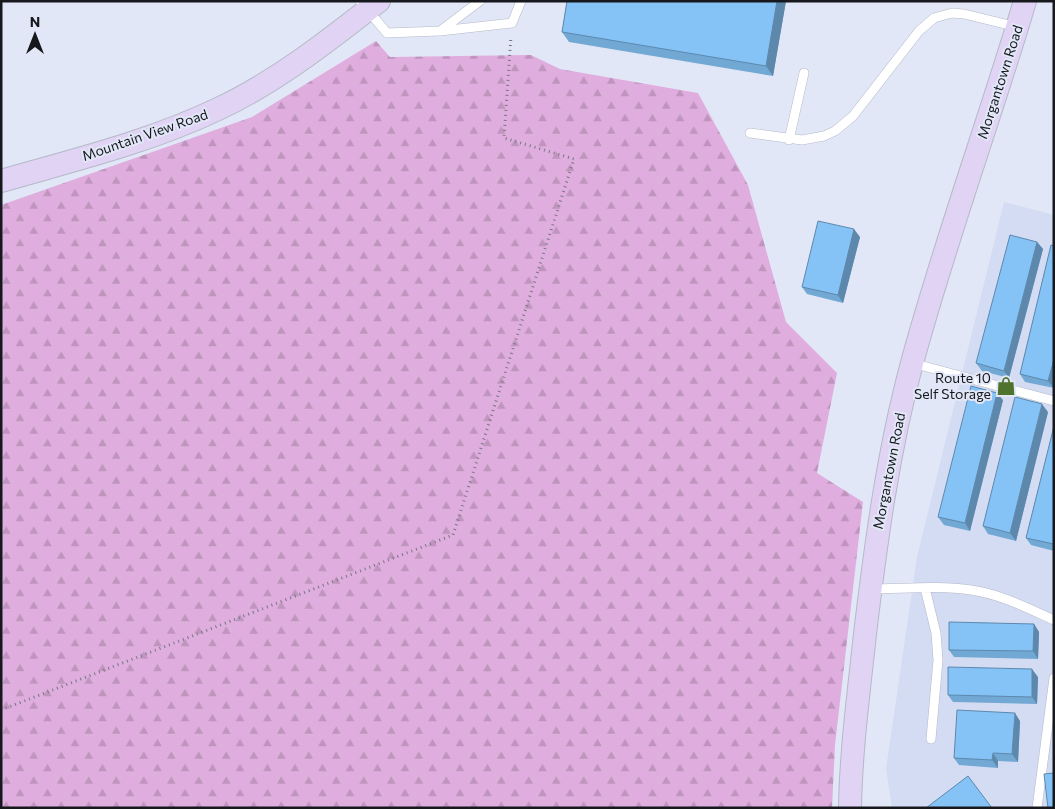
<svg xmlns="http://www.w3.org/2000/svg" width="1055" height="809" viewBox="0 0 1055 809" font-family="Commissioner,sans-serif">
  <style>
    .built { fill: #d4dcf3 }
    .forest { fill: url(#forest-firs) }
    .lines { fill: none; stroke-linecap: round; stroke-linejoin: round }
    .lane-casing { stroke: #b4b9c8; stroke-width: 10 }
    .secondary-casing { stroke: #b4b9c8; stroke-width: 24 }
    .path { stroke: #757882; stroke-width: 3; stroke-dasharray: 1 4; stroke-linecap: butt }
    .lane { stroke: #fff; stroke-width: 9 }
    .secondary { stroke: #e0d3f4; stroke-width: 22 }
    .wall { fill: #72a8d4 }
    .shaded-wall { fill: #5d88ac }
    .building { fill: #85c3f6; stroke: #5d88ac }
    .labels { text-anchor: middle; stroke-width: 4; stroke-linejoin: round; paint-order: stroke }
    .street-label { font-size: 14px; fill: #16181d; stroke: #e2e7f7 }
    .poi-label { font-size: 14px; fill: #16181d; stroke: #e2e7f7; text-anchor: end }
  </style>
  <defs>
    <pattern id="forest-firs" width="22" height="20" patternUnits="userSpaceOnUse" patternTransform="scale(1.25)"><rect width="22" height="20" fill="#e0aede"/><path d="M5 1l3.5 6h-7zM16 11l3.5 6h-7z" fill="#bf95be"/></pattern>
  </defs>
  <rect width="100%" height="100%" fill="#e2e7f7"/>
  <path class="built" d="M 1004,202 L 1054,215 L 1054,808 L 892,808 L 886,769 L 917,557 Z"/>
  <path class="forest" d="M 376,41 L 390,57 L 531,55 L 560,69 L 698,93 L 748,185 L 786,322 L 837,373 L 817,473 L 863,502 L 835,745 L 832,808 L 1,808 L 1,205 L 252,117 Z"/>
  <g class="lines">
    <g class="lane-casing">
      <path id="lane" d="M 360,1 L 387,33 L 440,31 L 512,23 L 521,1
        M 440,31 L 480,1
        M 750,133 L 802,140 L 824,136 L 835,131 L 853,116 L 919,31 L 934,18 L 952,13 L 964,14 L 1017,27
        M 789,140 L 804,73
        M 912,363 L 1054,401
        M 925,588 L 936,633 L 938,660 L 931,739
        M 870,589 C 903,589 938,585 971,590 C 1000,594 1027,608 1054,620
        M 1037,808 L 1054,678"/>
    </g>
    <g class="secondary-casing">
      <path id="secondary" d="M 1,181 C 74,160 149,142 218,109 C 276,82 328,41 379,1
        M 850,808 C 851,749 859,691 865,634 C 876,542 888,452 912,363 C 945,241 989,122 1025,1"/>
    </g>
    <path class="path" d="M 1,710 L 453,535 L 574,159 L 504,138 L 511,36"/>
    <use href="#lane" class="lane"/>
    <use href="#secondary" class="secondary"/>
  </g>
  <path class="wall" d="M 567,1 L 786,1 L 773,76 L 569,42 L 562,32 Z
    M 860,237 L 843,303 L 807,294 L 802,287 Z
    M 1037,242 L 1043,249 L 1009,378 L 982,371 L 976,363 Z
    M 1051,245 L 1054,388 L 1025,382 L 1020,374 Z
    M 1003,400 L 970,531 L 944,525 L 938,517 Z
    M 1048,412 L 1016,541 L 988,534 L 983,526 Z
    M 1054,426 L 1054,551 L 1031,545 L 1026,538 Z
    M 1034,624 L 1039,632 L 1038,659 L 954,657 L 949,650 Z
    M 1038,677 L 1037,704 L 953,702 L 948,695 Z
    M 1020,721 L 1018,762 L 998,761 L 998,768 L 959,765 L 954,758 Z"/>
  <path class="shaded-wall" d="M 777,1 L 786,1 L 773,76 L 766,66 Z
    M 854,229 L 860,237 L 843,303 L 838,295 Z
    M 1037,242 L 1043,249 L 1009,378 L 1004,371 Z
    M 1054,359 L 1054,388 L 1048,381 Z
    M 997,393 L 1003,400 L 970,531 L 965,523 Z
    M 1042,404 L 1048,412 L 1016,541 L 1010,533 Z
    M 1034,624 L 1039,632 L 1038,659 L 1033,651 Z
    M 1032,669 L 1038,677 L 1037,704 L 1032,697 Z
    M 1015,713 L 1020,721 L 1018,762 L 1012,754 Z
    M 993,753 L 998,761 L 998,768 L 992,760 Z"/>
  <path class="building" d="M 567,1 L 777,1 L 766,66 L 562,32 Z
    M 818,221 L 854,229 L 838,295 L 802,287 Z
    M 1010,235 L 1037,242 L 1004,371 L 976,363 Z
    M 1051,245 L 1054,246 L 1054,359 L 1048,381 L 1020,374 Z
    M 971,386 L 997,393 L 965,523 L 938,517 Z
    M 1015,397 L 1042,404 L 1010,533 L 983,526 Z
    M 1054,426 L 1054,544 L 1026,538 Z
    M 949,622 L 1034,624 L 1033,651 L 949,650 Z
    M 948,667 L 1032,669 L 1032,697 L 948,695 Z
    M 957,710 L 1015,713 L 1012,754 L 993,753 L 992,760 L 954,758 Z
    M 1054,773 L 1054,808 L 1048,808 L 1044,774 Z
    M 968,776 L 992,808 L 926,808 Z"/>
  <defs>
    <g id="shop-bare" transform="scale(1.5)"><path d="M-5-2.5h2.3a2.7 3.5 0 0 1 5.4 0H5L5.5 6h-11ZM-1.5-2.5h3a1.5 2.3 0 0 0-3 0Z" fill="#4e732c" stroke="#e2e7f7" stroke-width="2.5" paint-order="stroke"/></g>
  </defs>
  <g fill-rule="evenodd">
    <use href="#shop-bare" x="1006" y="386"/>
  </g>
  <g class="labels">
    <g class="street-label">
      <text transform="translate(1000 82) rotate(-72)" y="5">Morgantown Road</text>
      <text transform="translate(145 135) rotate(-19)" y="5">Mountain View Road</text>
      <text transform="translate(889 471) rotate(-79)" y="5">Morgantown Road</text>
    </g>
    <g class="poi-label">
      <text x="991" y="383">Route 10<tspan x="991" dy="16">Self Storage</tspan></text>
    </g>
  </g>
  <rect width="1055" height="809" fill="none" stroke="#16181d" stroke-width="5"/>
  <g transform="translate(35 35)" stroke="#e2e7f7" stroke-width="4" paint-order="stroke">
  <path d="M0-4L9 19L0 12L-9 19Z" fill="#16181d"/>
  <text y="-8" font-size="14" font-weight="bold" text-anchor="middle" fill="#16181d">N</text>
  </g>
</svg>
